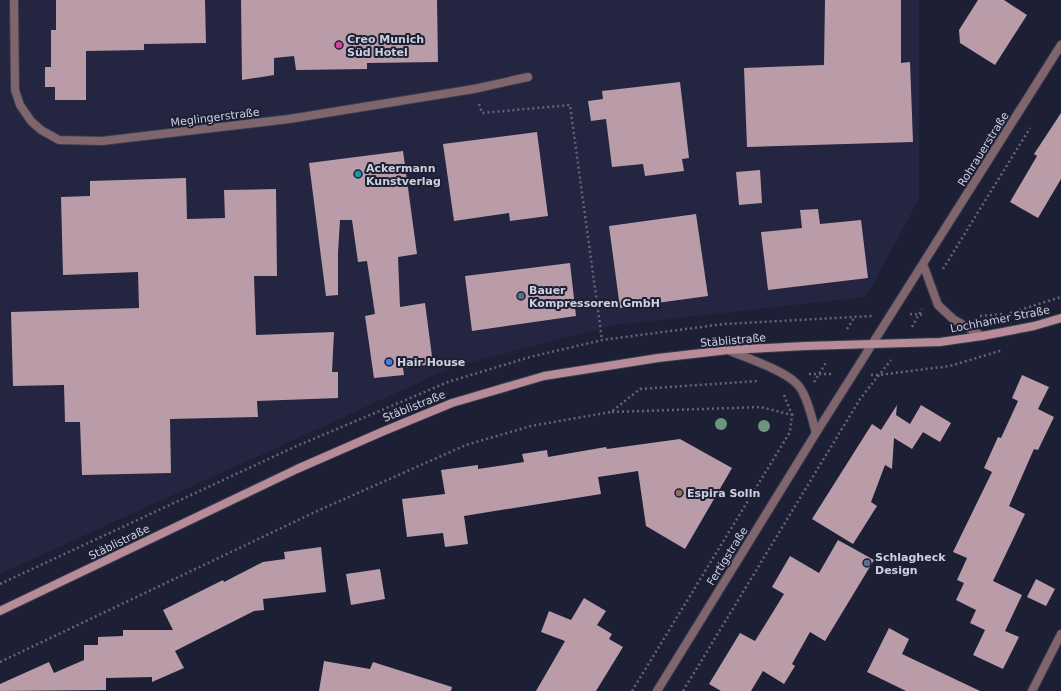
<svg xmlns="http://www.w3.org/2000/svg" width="1061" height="691" viewBox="0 0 1061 691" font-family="'DejaVu Sans',sans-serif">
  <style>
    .built { fill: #232541 }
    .building { fill: #ba9ca9 }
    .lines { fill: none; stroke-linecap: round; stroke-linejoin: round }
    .minor-casing { stroke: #393c50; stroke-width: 10 }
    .secondary-casing { stroke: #393c50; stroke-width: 10 }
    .path { stroke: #636578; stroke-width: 2.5; stroke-dasharray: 2 3; stroke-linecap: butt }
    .minor { stroke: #81656c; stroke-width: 8 }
    .secondary { stroke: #b78b97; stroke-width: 8 }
    .tree { fill: #6b957c }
    .hotel-dot { fill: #d1479c; stroke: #1d2035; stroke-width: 1.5 }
    .culture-dot { fill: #0f9aa8; stroke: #1d2035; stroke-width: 1.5 }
    .service-dot { fill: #5c6f8a; stroke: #1d2035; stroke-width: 1.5 }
    .shop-dot { fill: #3f7fe0; stroke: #1d2035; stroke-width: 1.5 }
    .education-dot { fill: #8d6e63; stroke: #1d2035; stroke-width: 1.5 }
    .labels { text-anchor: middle; stroke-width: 4; stroke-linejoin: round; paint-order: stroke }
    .poi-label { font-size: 11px; font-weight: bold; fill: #ced0df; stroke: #1d2035; text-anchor: start }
    .street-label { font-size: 11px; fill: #ced0df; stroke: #1d2035 }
  </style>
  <rect width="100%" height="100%" fill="#1d2035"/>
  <path class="built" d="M 0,0 L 919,0 L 919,199 L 866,297 L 615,325 L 453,367 L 0,574 Z"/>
  <path class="building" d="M 56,0 L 205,0 L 206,43 L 144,44 L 144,50 L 86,51 L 86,100 L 55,100 L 55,87 L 45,87 L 45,67 L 51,67 L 51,30 L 56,30 Z
    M 241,0 L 437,0 L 438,62 L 367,63 L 367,69 L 296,70 L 294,56 L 274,58 L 274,75 L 242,80 Z
    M 825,0 L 901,0 L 901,63 L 910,62 L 913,142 L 747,147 L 744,68 L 824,65 Z
    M 978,0 L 1004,0 L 1027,15 L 995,65 L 960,43 L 959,30 Z
    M 680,82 L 689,158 L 682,159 L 684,171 L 645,176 L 643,164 L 612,167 L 606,119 L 591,121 L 588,101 L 603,99 L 602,91 Z
    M 1061,113 L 1061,179 L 1038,218 L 1010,202 L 1037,156 L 1034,154 Z
    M 537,132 L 548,216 L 510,221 L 509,213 L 454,221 L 443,144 Z
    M 403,151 L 417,254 L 398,257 L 400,307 L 425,303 L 433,364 L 403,368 L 404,375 L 374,378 L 365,316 L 375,314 L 367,261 L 358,262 L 352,220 L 340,220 L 338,253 L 338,295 L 326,296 L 309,163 Z
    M 760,170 L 762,203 L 739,205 L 736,172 Z
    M 186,178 L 187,219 L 225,218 L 224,190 L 276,189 L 277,276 L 254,276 L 256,335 L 334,332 L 332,372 L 338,372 L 338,398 L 257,401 L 258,417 L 170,419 L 171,473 L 82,475 L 80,422 L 65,422 L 64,385 L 13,386 L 11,312 L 139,308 L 138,272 L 63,275 L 61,197 L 90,196 L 90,181 Z
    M 818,209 L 820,224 L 861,220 L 868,278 L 768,290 L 761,232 L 802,228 L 800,210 Z
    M 696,214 L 708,296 L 620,308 L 609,226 Z
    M 570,263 L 576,316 L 472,331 L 465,276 Z
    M 1022,375 L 1049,387 L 1038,409 L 1054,417 L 1038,450 L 1034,449 L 1009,506 L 1025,514 L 993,581 L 1022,595 L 1005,631 L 1019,637 L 1003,669 L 973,655 L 985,630 L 970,623 L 976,610 L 956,600 L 964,583 L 957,580 L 967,558 L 953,552 L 992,472 L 984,468 L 998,437 L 1001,438 L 1018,401 L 1012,398 Z
    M 897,405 L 896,415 L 910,424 L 921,405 L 951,423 L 940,442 L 916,428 L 923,432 L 912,449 L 894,438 L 892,469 L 885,465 L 871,502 L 877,506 L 853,544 L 812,519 L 872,424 L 881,430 Z
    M 680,439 L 732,468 L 685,549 L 646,526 L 638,471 L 598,477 L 601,494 L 464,516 L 468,544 L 445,547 L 443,533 L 407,537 L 402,499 L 445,494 L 441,470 L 478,465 L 478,469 L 524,462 L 522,454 L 547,450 L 548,457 L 606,447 L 607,449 Z
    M 838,540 L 874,560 L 825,641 L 810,632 L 792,664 L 795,666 L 784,684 L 763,671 L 751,691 L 721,691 L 709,684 L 740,633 L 755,641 L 784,594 L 772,587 L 790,556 L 819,573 Z
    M 321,547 L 326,592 L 263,599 L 264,610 L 254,611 L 175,651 L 184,668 L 152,682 L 152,677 L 106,678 L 106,690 L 0,691 L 0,684 L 49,662 L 54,673 L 84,660 L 84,645 L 98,645 L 98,637 L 123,636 L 123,630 L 173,630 L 163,610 L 223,580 L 224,582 L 263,562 L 285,559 L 284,552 Z
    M 380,569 L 385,599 L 351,605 L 346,574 Z
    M 1036,579 L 1055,589 L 1046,606 L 1027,597 Z
    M 584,598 L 606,611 L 597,625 L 612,634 L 609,639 L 623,647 L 596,691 L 536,691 L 565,641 L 541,632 L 549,611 L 571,620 Z
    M 889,628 L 909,639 L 902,654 L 980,691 L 906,691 L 867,672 Z
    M 324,661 L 370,669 L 373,662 L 452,687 L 451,691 L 319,691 Z"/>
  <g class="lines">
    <g class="minor-casing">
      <path id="minor" d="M 14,0 L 15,90 L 20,105 L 31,121 L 41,130 L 59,140 L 102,141 L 289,119 L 474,89 L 528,77
        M 923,264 L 938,305 L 953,319 L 982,336
        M 728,350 C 746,358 784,370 797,384 C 807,394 812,419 816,433
        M 657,691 L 816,433 L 1061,45
        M 1032,691 L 1061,634"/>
    </g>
    <g class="secondary-casing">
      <path id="secondary" d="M 0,611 L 297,469 L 384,431 L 452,403 L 544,376 L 658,358 L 728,350 L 805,346 L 940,342 L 982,336 L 1034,326 L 1061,318"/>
    </g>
    <path class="path" d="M 479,104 L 482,113 L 570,105 L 602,340
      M 943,269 L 1030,128
      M 1010,313 L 1061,297
      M 910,314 L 925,315
      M 980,316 L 1003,314
      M 912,327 L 922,309
      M 847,329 L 854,318
      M 809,374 L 834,374
      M 871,375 L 879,375 L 950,366 L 1003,350
      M 814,382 L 827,361
      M 784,395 L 792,415
      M 612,412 L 761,407 L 792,415
      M 0,584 L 292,448 L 448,382 L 530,357 L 602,340 L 724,324 L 872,316
      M 0,662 L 315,512 L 466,445 L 531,426 L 611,412 L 640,389 L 758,381
      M 632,691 L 779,450 L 790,432 L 792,415 L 794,413
      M 683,691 L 860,399 L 891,360"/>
    <use href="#minor" class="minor"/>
    <use href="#secondary" class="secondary"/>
  </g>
  <g class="tree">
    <circle cx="721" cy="424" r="6"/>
    <circle cx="764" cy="426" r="6"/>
  </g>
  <circle class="hotel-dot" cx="339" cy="45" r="4"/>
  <circle class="culture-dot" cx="358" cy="174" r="4"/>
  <g class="service-dot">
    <circle cx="521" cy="296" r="4"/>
    <circle cx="867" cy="563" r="4"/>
  </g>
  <circle class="shop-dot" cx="389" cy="362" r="4"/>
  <circle class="education-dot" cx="679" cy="493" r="4"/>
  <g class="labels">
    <g class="poi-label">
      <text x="347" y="43">Creo Munich<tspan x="347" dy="13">Süd Hotel</tspan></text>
      <text x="366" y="172">Ackermann<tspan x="366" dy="13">Kunstverlag</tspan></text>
      <text x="529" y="294">Bauer<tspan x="529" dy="13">Kompressoren GmbH</tspan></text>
      <text x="397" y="366">Hair House</text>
      <text x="687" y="497">Espira Solln</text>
      <text x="875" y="561">Schlagheck<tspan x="875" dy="13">Design</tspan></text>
    </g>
    <g class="street-label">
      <text transform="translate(215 117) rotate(-7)" y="4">Meglingerstraße</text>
      <text transform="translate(983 149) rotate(-58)" y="4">Rohrauerstraße</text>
      <text transform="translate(1000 319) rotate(-11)" y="4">Lochhamer Straße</text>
      <text transform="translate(733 340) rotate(-5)" y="4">Stäblistraße</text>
      <text transform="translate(414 406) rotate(-22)" y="4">Stäblistraße</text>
      <text transform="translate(119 542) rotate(-26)" y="4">Stäblistraße</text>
      <text transform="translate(727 556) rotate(-58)" y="4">Fertigstraße</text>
    </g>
  </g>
</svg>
